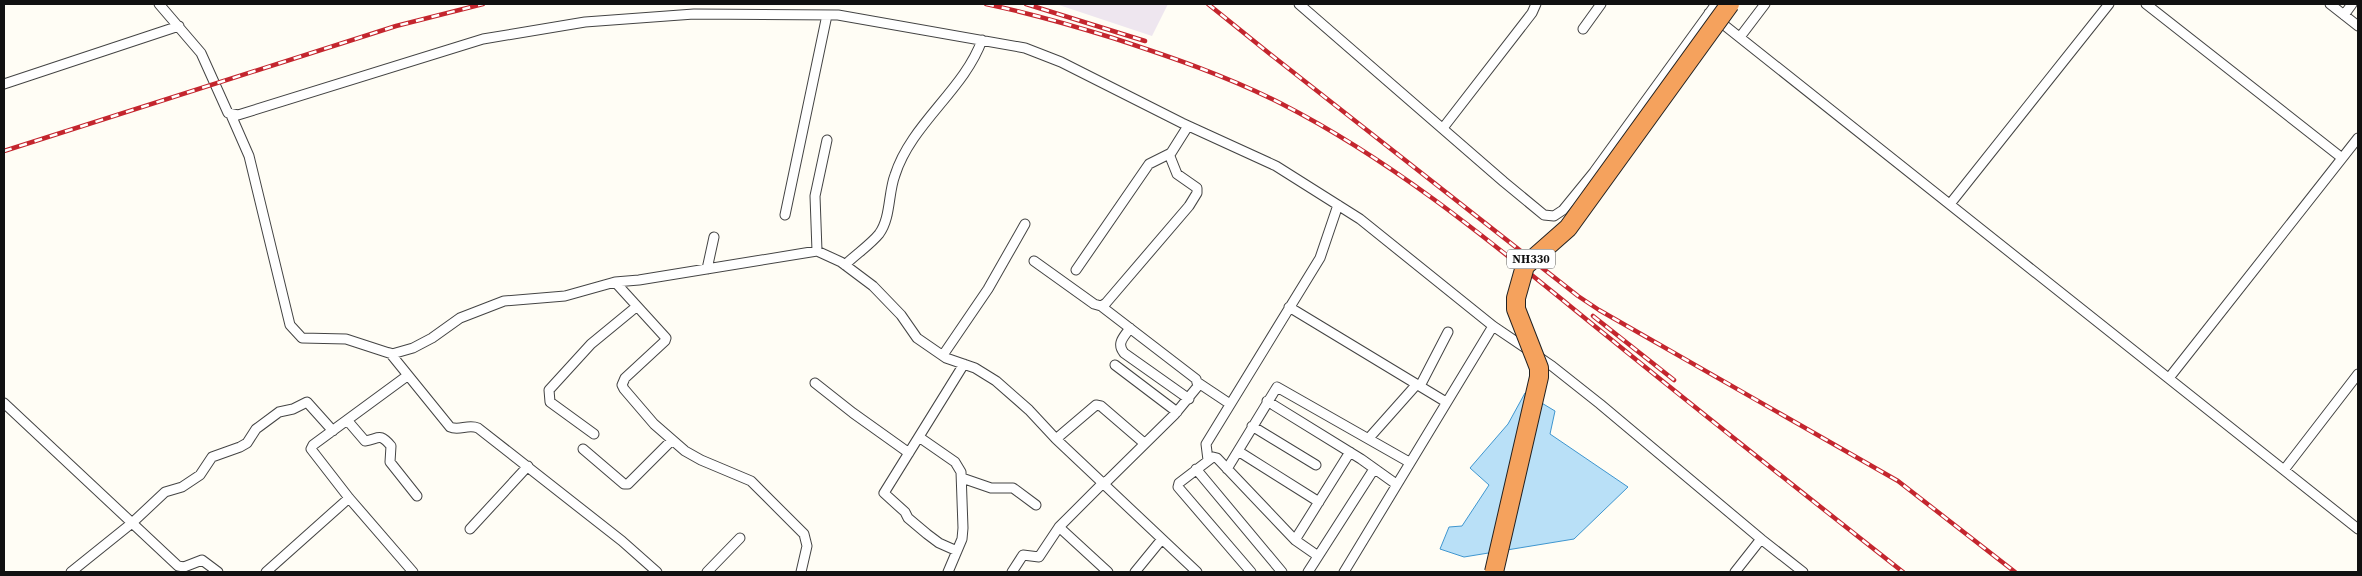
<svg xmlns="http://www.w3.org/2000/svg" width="2362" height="576" viewBox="0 0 2362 576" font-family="'Source Serif 4',serif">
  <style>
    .industrial { fill: #eee6ef }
    .water { fill: #b9e0f7; stroke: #3f96cf }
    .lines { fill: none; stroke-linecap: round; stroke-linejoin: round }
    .street-casing { stroke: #444; stroke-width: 11 }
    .street { stroke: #fff; stroke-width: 9 }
    .rail-casing { stroke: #c4262e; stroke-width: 4.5 }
    .rail { stroke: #fff; stroke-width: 2.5; stroke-dasharray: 8; stroke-linecap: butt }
    .highway-bridge-casing { stroke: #222; stroke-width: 20; stroke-linecap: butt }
    .highway-bridge { stroke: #f5a25d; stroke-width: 18 }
    .labels { text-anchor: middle; stroke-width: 5; stroke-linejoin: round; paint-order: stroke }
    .shield { fill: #fff; stroke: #585858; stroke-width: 1 }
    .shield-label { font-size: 12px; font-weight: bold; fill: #111 }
  </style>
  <rect width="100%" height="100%" fill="#fffdf5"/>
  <path class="industrial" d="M 1056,4 L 1168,4 L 1152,36 Z"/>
  <path class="water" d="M 1525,393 L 1555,411 L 1550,434 L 1628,487 L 1574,539 L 1464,557 L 1440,549 L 1449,527 L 1462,526 L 1489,485 L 1470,468 L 1508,424 Z"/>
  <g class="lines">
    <g class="street-casing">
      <path id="street" d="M 159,4 L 201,53 L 228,113 L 238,115 L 483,39 L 585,22 L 694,14 L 838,15 L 1025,48 L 1061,62 L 1182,123 L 1276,166 L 1360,219 L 1493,326 L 1552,366 L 1600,404 L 1761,539 L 1735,572
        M 1299,4 L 1504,182 L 1544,215 L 1554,216 L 1563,210 L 1594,172 L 1716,4
        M 2146,4 L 2342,158
        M 2330,4 L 2358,26
        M 1709,13 L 2358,529
        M 2344,15 L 2352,4
        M 1583,29 L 1601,4
        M 1740,37 L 1765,4
        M 4,84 L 179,26
        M 231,115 L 249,156 L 290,325 L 302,338 L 346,339 L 392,354 L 413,348 L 432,338 L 460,318 L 504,301 L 565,296 L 615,282 L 639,280 L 817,251 L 841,262 L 873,286 L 901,315 L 917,338 L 946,358 L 975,368 L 996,381 L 1029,410 L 1056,439 L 1197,572
        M 1443,128 L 1532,13 L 1536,4
        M 1950,204 L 2109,4
        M 785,215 L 827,15
        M 817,251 L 815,196 L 827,140
        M 1034,261 L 1094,304 L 1101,306 L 1106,303 L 1189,206 L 1197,193 L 1197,188 L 1177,174 L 1169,154
        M 845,265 C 855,255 870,245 879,234 C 891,218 888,193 895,175 C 911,124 964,90 982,40
        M 707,269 L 714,237
        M 1076,270 L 1149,164 L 1171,153 L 1188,126
        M 615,282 L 666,338 L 665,341 L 625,378 L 622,385 L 624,389 L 654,424 L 685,451 L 701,460 L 751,481 L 804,534 L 807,546 L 801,572
        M 1101,306 L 1196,379 L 1198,386 L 1175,414 L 1105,483
        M 1289,307 L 1446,402
        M 1130,328 C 1124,337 1116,343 1124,353 L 1189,399
        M 390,353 L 450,427 C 459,431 468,424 478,428 L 622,541 L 657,572
        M 943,355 L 988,289 L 1025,224
        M 1115,365 L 1177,412
        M 407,376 L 313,445 L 311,449 L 349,498 L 413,572
        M 2169,378 L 2358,138
        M 1197,382 L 1230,404
        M 815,383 L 853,413 L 909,453
        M 1420,386 L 1448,332
        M 1267,401 L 1361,459 L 1396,484
        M 4,403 L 178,566 L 184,567 L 202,560 L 218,572
        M 347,420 L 365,441 C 379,439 379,432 391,446 L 390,462 L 417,496
        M 1252,426 L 1316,465
        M 594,434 L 550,402 L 549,390 L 591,344 L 636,307
        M 919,437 L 955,462 L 961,472 L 963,528 L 962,539 L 948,572
        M 1369,438 L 1417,384
        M 1056,439 L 1096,405 L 1101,406 L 1144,443
        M 583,449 L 624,484 L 628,484 L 672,440
        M 1238,451 L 1319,502
        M 1208,460 L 1206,444 L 1320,258 L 1338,205
        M 1196,469 L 1282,572
        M 1227,469 L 1277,387 L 1409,462
        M 2284,470 L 2358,374
        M 962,478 L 991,488 L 1013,488 L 1036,505
        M 1059,527 L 1108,572
        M 470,529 L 528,466
        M 1761,539 L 1803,572
        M 1295,540 L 1350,452
        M 957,551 L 939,543 L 927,534 L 908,518 L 905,512 L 884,493 L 964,364
        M 71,572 L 132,523 L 165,492 L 182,487 L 200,475 L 212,457 L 240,447 L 247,443 L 256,429 L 279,412 L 293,409 L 307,402 L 333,431
        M 266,572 L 349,498
        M 707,572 L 740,538
        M 1012,572 L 1023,555 L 1039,557 L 1059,527 L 1104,482
        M 1135,572 L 1162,539
        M 1251,572 L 1178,487 L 1179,483 L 1213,457 L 1217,458 L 1295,540 L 1318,556
        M 1308,572 L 1374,469
        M 1344,572 L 1493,326"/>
    </g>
    <use href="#street" class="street"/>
    <g class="rail-casing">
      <path id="rail" d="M 986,4 C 1029,13 1071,25 1113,38 C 1171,57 1227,76 1282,104 C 1401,165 1503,252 1607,336 C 1705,416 1804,494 1903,572
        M 1026,4 L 1145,41
        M 1208,4 L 1270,54 L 1578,296 L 1599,310 L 1898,481 L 2015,572
        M 4,151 L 396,26 L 483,4
        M 1593,316 L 1674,380"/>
    </g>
    <use href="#rail" class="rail"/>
    <g class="highway-bridge-casing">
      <path id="highway-bridge" d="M 1494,572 L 1539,377 L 1539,368 L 1516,309 L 1516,298 L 1525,266 L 1568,228 L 1730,4"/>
    </g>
    <use href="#highway-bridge" class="highway-bridge"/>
  </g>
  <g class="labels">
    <rect class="shield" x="1507" y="249.5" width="48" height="19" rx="4"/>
    <g class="shield-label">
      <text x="1531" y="263">NH330</text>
    </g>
  </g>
  <rect width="2362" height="576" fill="none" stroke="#111111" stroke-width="10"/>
</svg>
